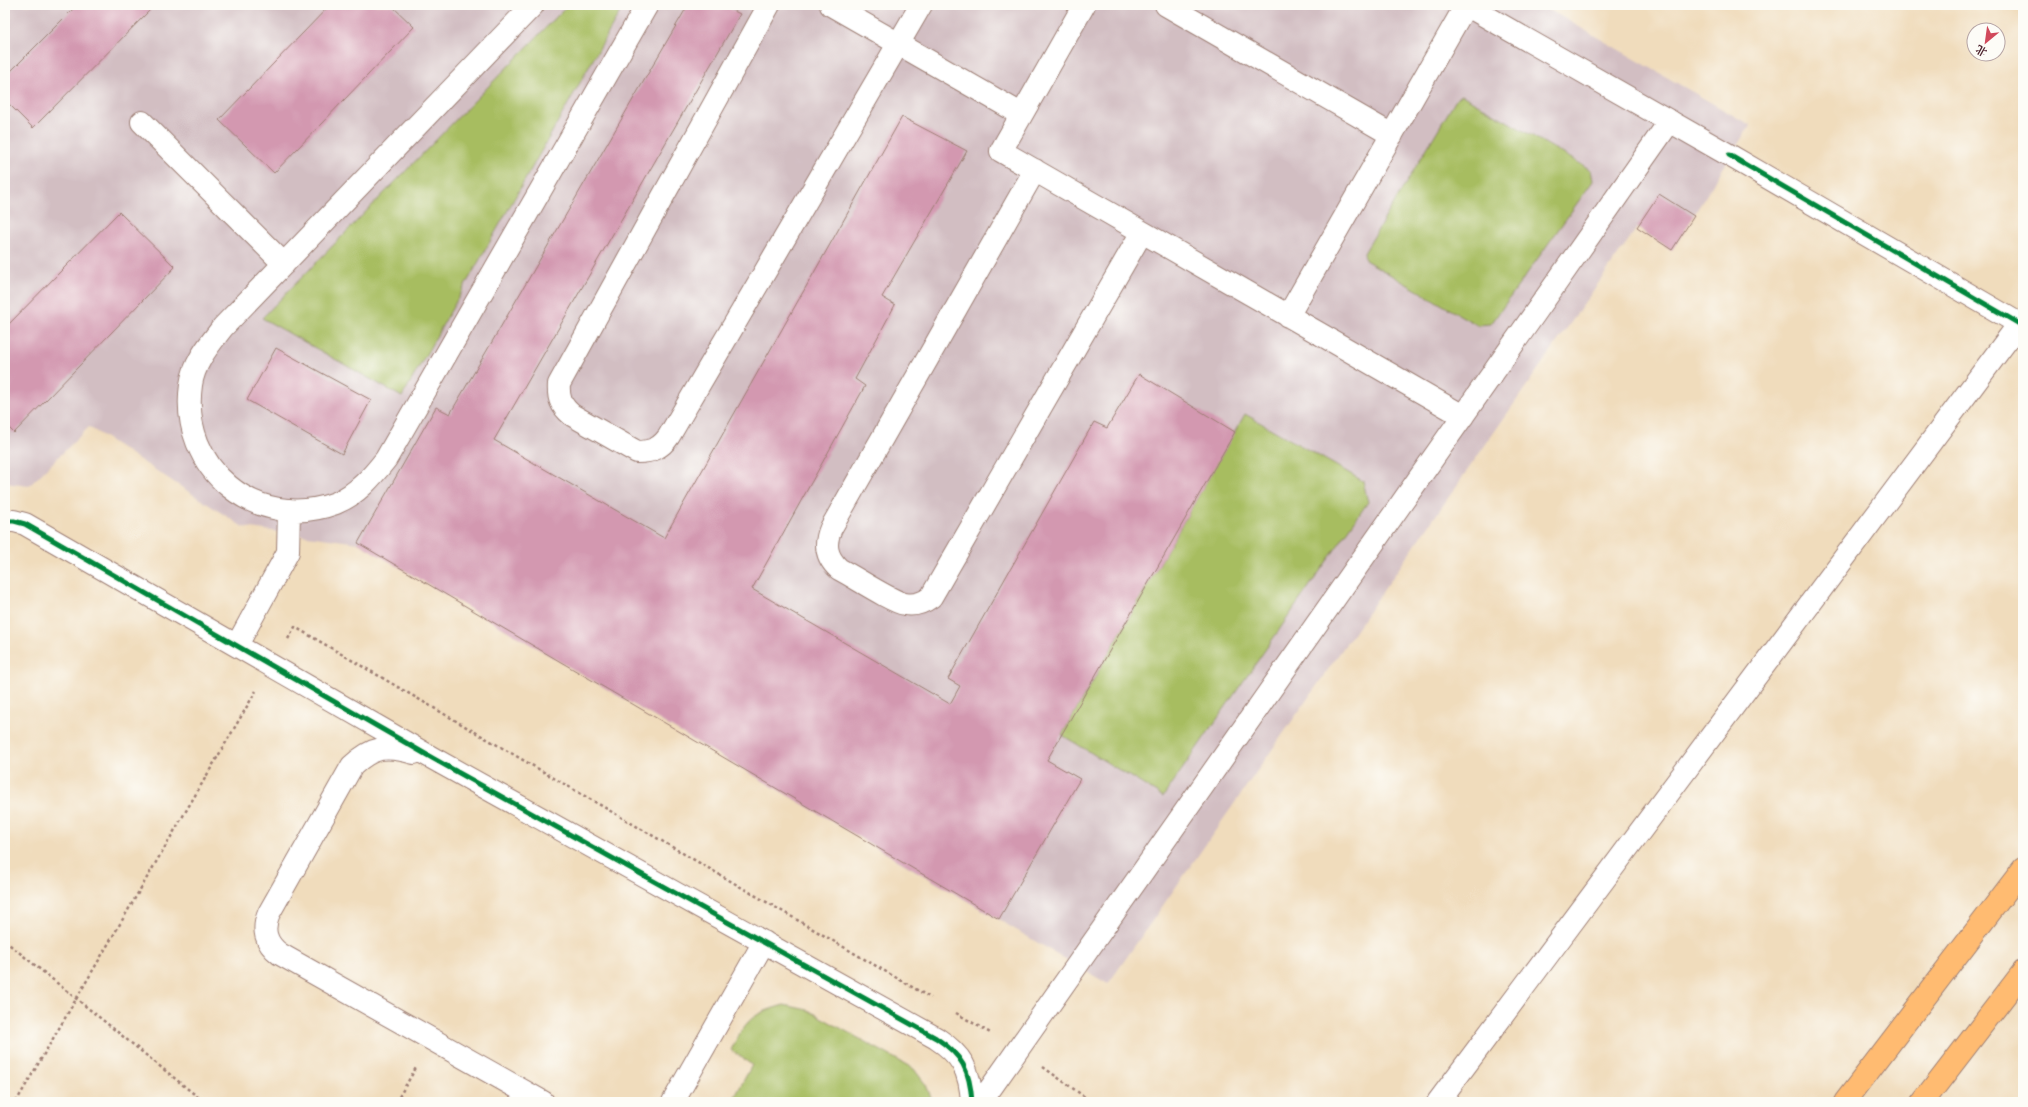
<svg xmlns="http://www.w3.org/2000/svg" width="2028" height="1107" viewBox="0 0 2028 1107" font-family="'IM FELL Great Primer','Noto Serif SC',serif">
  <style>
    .industrial { fill: #d2bec2 }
    .green { fill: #a7bd61; stroke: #786e46 }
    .building { fill: #d398b0 }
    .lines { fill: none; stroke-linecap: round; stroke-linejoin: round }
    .minor-casing { stroke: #9d7e74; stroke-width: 24 }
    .highway-casing { stroke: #9d7e74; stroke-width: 24 }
    .path { stroke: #9d7e74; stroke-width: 2.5; stroke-dasharray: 3 3; stroke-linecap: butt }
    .minor { stroke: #fff; stroke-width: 22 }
    .highway { stroke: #ffbb71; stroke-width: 22 }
    .cycleway-casing { stroke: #fdfcf7; stroke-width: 8 }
    .cycleway { stroke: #00873e; stroke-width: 5 }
  </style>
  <rect width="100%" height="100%" fill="#fdfcf7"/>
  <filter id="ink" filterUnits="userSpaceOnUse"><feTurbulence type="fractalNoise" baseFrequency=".025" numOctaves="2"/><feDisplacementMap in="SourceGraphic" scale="8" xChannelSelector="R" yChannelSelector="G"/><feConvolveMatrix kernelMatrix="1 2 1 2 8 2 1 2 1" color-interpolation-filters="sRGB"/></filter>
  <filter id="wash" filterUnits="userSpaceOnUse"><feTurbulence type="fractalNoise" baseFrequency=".012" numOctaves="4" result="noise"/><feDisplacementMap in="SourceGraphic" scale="16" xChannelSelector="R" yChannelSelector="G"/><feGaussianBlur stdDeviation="0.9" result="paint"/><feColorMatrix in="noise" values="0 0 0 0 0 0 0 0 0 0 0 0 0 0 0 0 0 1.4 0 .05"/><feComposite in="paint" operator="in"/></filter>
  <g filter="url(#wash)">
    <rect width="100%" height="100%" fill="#f0dcbc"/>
    <path class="industrial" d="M 5,5 L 1541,5 L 1750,125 L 1672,250 L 1637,228 L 1108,984 L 358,543 L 243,527 L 89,427 L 29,486 L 5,483 Z"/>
    <path class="green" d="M 568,5 L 624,5 L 402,397 L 262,318 Z
      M 1462,95 L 1591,170 L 1593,181 L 1491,324 L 1477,325 L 1365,260 L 1364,253 L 1457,98 Z
      M 1245,414 L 1363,481 L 1368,502 L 1163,797 L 1062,735 Z
      M 784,1005 L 808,1010 L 914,1069 L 926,1085 L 933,1102 L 732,1102 L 752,1065 L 731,1050 C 746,1020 751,1014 784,1005 Z"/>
    <g id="blocks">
      <path class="building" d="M 77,5 L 155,5 L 33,128 L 5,100 L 5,77 Z
        M 330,5 L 391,5 L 414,27 L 274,173 L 219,120 Z
        M 688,5 L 722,5 L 740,14 L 494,440 L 664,538 L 902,117 L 967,151 L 882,297 L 895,305 L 855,379 L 865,386 L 752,589 L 950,704 L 960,686 L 948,679 L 1094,422 L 1107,428 L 1139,374 L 1235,432 L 1047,760 L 1080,779 L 999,919 L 358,543 L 436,407 L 450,414 Z
        M 1659,194 L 1694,216 L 1672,250 L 1637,227 Z
        M 119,212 L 175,267 L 14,433 L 5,424 L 5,328 Z
        M 276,348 L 371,400 L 342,454 L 247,400 Z"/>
    </g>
  </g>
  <g filter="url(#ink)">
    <use href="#blocks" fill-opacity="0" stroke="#9d7e74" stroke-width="1"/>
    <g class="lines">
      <g class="minor-casing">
        <path id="minor" d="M 533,5 L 223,327 C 210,344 194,362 191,385 C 179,468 256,533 336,503 C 357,494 372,477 386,459 L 647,5
          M 769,5 L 559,384 C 558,398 561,406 572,415 L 637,452 C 652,452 661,448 669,436 L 921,5
          M 831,5 L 1021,114
          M 1084,5 L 1001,151 L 1463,416
          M 1166,5 L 1392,135
          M 1466,5 L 1729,155 L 2023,326
          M 142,122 L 284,264
          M 1035,170 L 831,528 C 824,544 826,557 839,569 C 853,576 892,602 905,604 C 915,606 923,603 931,597 L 1142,232
          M 1288,316 L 1466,5
          M 5,521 L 14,521 L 25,524 L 434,759 L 936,1038 C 962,1055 970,1070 972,1102
          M 237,645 L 288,552 L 289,510
          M 414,753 C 387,745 373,746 352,766 L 269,913 C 262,929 265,943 280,954 L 543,1102
          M 673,1102 L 764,942
          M 981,1102 L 1670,121
          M 1438,1102 L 2019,324"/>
      </g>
      <g class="highway-casing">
        <path id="highway" d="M 1845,1102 L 2023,869
          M 1923,1102 L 2023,972"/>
      </g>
      <path class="path" d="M 288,639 L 295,627 L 931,998
        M 5,941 L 204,1102
        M 956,1013 L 992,1034
        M 1043,1067 L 1092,1102
        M 16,1102 L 256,691
        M 396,1102 L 417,1066"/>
      <use href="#minor" class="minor"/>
      <use href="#highway" class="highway"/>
      <g class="cycleway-casing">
        <path id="cycleway" d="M 1729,155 L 2023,326
          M 5,521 L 14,521 L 25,524 L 434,759 L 936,1038 C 962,1055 970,1070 972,1102"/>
      </g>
      <use href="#cycleway" class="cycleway"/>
    </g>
  </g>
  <rect width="2028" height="1107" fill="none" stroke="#fdfcf7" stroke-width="20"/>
  <g transform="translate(1986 42) rotate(209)"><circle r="19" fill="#fdfcf7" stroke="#b5a4a5"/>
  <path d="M0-3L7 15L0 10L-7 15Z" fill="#d1495b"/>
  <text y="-6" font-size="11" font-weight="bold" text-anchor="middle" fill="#4a1f2b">北</text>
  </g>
</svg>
